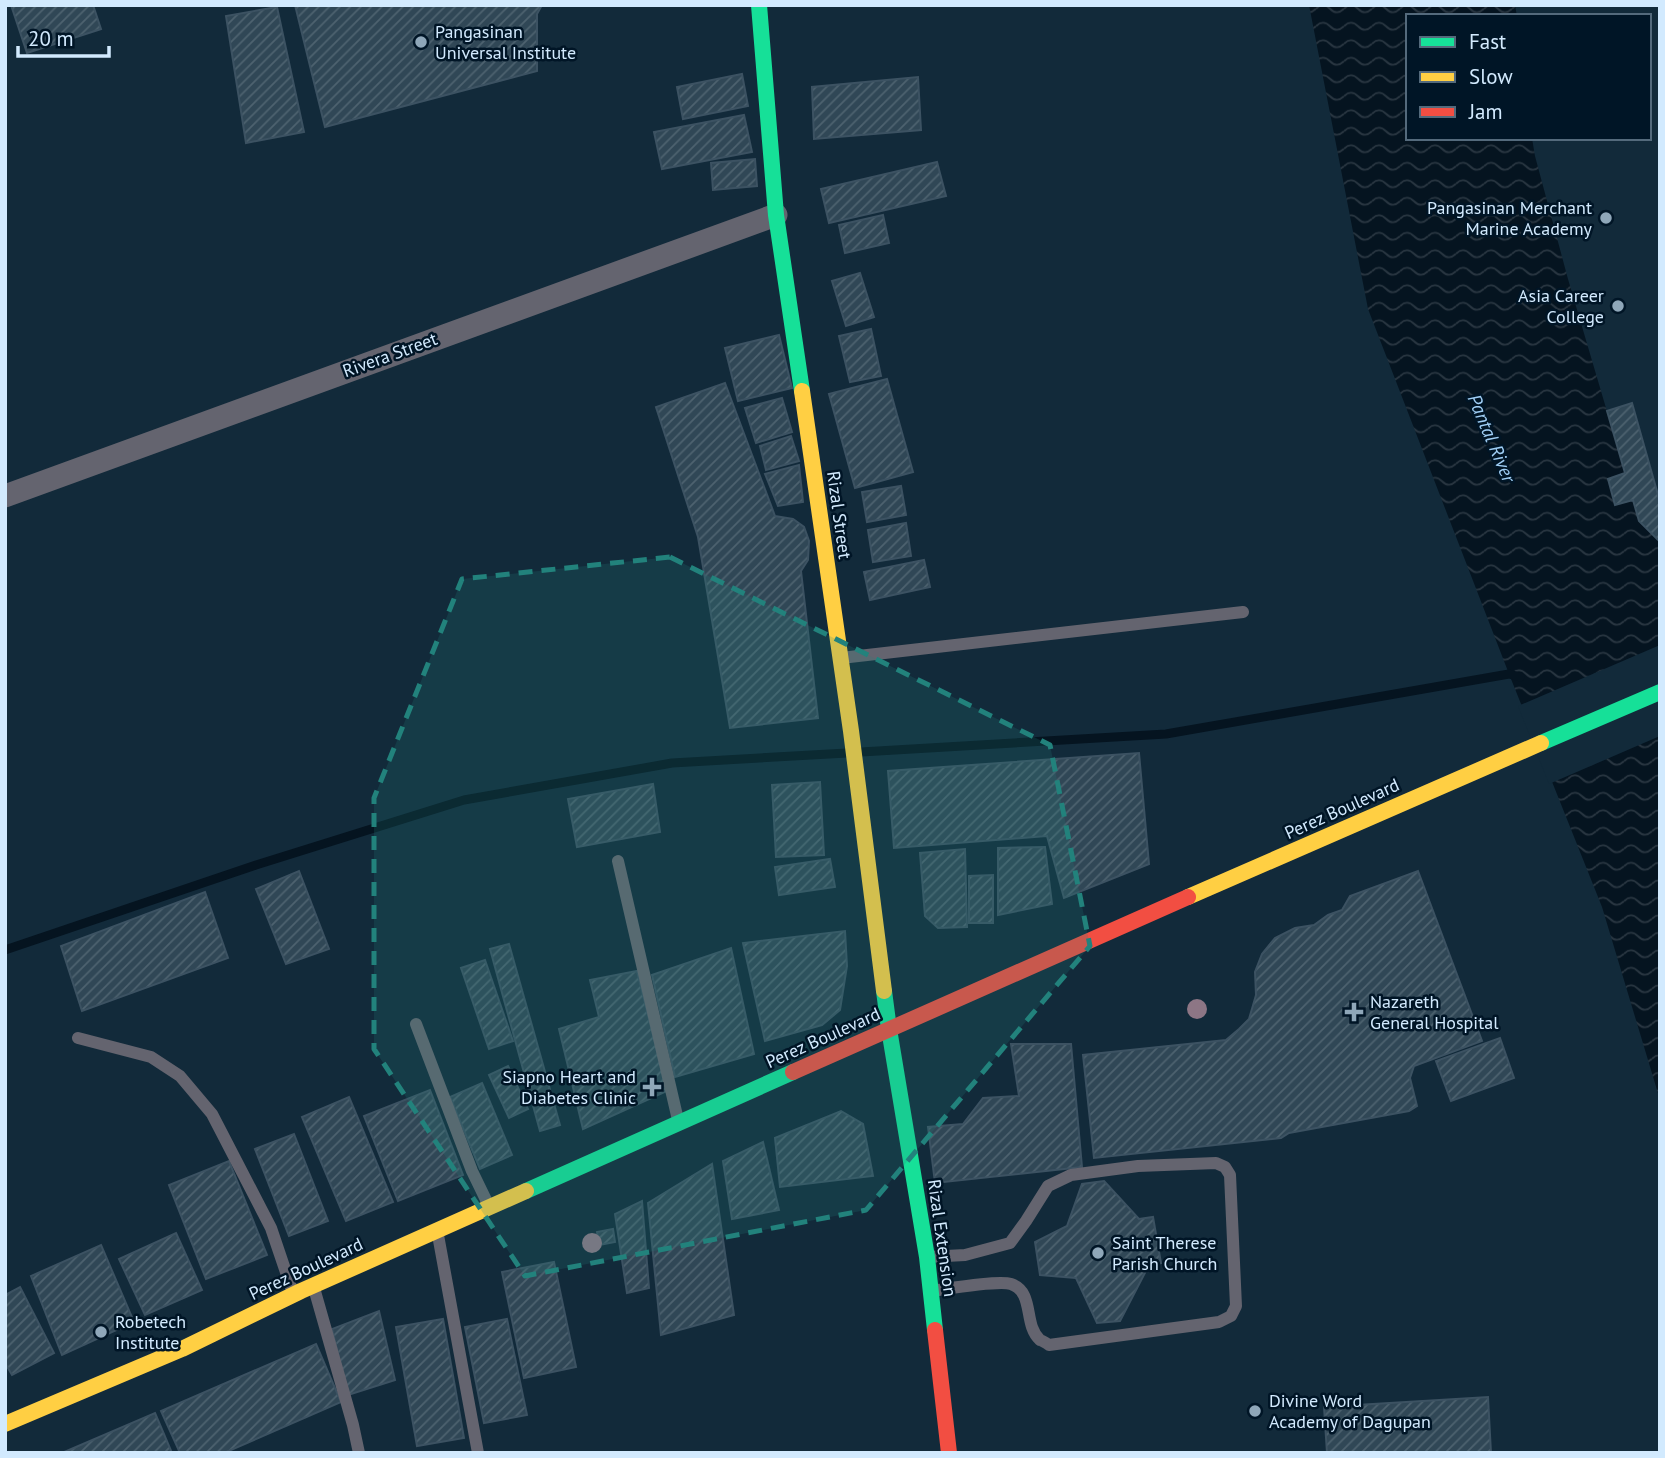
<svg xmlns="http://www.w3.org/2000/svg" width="1665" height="1458" viewBox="0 0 1665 1458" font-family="'PT Sans',sans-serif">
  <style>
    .water { fill: url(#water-waves) }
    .pier { fill: #122a3a }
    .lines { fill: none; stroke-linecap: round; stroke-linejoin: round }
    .stream { stroke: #051420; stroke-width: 9 }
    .building { fill: url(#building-hatch); stroke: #3c5262; stroke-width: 2 }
    .lane { stroke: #64646f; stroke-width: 12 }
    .street { stroke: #64646f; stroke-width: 23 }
    .fast { stroke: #16e098; stroke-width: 16 }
    .slow { stroke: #ffcf43; stroke-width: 16 }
    .jam { stroke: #f24e42; stroke-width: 16 }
    .tree { fill: #8d7685 }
    .marked { fill: #22827c; fill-opacity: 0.2; stroke: #22827c; stroke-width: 5; stroke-dasharray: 14 9; stroke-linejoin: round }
    .poi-dot { fill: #8fa7b9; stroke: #001526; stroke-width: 2.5 }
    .labels { text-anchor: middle; stroke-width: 5; stroke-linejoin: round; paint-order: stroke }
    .poi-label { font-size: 18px; fill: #d2eafe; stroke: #001526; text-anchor: start }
    .street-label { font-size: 18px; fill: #d2eafe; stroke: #001526 }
    .water-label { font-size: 19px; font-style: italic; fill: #9fcef5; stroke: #001526 }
  </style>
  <defs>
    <pattern id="water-waves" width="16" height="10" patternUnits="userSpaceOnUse" patternTransform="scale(1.75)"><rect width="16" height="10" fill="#051420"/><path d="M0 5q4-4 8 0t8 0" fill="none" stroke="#293641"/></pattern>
    <pattern id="building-hatch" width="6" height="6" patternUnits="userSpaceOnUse" patternTransform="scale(1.75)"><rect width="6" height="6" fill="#304756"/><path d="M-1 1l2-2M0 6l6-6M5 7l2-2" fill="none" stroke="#4d626f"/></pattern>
  </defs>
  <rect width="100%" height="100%" fill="#122a3a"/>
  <path class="water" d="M 1309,5 L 1515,5 L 1517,16 L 1408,16 L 1408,138 L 1532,138 L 1535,156 L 1568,279 L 1639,520 L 1660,542 L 1660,1100 L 1602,907 L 1509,674 L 1368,309 Z"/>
  <path class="pier" d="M 1660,645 L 1660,736 L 1549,784 L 1518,706 Z"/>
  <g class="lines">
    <path class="stream" d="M 861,752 L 1166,734 L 1509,674 L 1520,677
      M 5,950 L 256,865 L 464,800 L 672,763 L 847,753"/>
  </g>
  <path class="building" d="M 11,5 L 93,5 L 101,29 L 27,53 Z
    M 295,5 L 542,5 L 537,14 L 537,71 L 325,127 Z
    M 277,7 L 304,132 L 246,143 L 226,16 Z
    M 742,74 L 748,106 L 683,119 L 677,87 Z
    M 918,77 L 921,130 L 814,139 L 812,87 Z
    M 744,115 L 752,152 L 662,169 L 654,132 Z
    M 755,159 L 757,186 L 713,190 L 711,163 Z
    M 937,162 L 946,196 L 829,223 L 821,189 Z
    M 883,215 L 889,243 L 845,253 L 839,225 Z
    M 860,273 L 874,317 L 846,326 L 832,281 Z
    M 871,329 L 881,376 L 850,382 L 839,336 Z
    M 779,335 L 792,388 L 738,401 L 725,348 Z
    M 887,379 L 913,472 L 855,488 L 829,394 Z
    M 725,383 L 775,516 L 793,519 L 804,527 L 809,541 L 808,560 L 801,571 L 818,718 L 730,728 L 698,537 L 656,407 Z
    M 782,398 L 792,432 L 756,443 L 745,408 Z
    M 1632,403 L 1660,502 L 1659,541 L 1639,521 L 1633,500 L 1615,505 L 1608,479 L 1625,473 L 1607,411 Z
    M 791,436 L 799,461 L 766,470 L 760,446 Z
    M 799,465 L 803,502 L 778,506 L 765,474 Z
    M 901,486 L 906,515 L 867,522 L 862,492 Z
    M 906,523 L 911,556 L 873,562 L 868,530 Z
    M 924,560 L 930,587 L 870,600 L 864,572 Z
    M 1139,753 L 1149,864 L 1064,898 L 1047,836 L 894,848 L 888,771 Z
    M 820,782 L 824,855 L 776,857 L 772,785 Z
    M 653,784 L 660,832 L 577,847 L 568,799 Z
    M 1045,847 L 1052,904 L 998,915 L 998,848 Z
    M 965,849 L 967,927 L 938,928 L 925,916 L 920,853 Z
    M 830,859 L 835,887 L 779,895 L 775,867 Z
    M 299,871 L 329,949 L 286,964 L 256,889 Z
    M 1418,871 L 1482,1041 L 1414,1066 L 1410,1078 L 1417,1106 L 1409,1111 L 1289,1133 L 1281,1138 L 1094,1158 L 1083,1055 L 1226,1040 L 1239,1029 L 1249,1019 L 1256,995 L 1255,972 L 1262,954 L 1275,938 L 1295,928 L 1314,925 L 1328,915 L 1342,910 L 1350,896 Z
    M 993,875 L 993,923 L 969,923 L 969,876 Z
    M 205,892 L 228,958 L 82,1011 L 61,946 Z
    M 845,931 L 847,966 L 840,1010 L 822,1025 L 765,1041 L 743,943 Z
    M 509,944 L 560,1125 L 540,1131 L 490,949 Z
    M 731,948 L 754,1054 L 675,1077 L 652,975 Z
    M 485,960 L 513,1041 L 489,1049 L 461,968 Z
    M 637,971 L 667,1091 L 583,1129 L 559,1029 L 599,1017 L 590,980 Z
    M 1500,1038 L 1514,1078 L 1451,1101 L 1436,1061 Z
    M 1011,1044 L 1071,1044 L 1082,1167 L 935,1183 L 928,1127 L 963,1124 L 983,1098 L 1019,1096 Z
    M 508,1066 L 528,1109 L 509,1118 L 489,1075 Z
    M 482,1083 L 512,1155 L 480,1169 L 450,1097 Z
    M 430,1090 L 463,1175 L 398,1201 L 364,1116 Z
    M 349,1097 L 393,1202 L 346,1221 L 302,1117 Z
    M 841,1111 L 863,1124 L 873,1176 L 780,1187 L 775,1138 Z
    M 294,1134 L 328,1221 L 289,1236 L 255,1149 Z
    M 763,1142 L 779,1210 L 732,1219 L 723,1161 Z
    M 229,1161 L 267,1255 L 206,1279 L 169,1185 Z
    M 712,1164 L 734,1315 L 661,1335 L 648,1203 Z
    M 1104,1181 L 1139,1219 L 1153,1217 L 1161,1263 L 1148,1267 L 1120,1321 L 1097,1323 L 1076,1278 L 1040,1275 L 1035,1242 L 1067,1226 L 1082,1184 Z
    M 642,1201 L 649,1288 L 627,1293 L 615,1214 Z
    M 613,1229 L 615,1242 L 599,1245 L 597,1232 Z
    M 176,1233 L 202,1290 L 145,1315 L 119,1259 Z
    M 101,1245 L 134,1322 L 62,1355 L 31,1276 Z
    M 554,1262 L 576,1367 L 524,1378 L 502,1272 Z
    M 20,1287 L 54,1353 L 12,1375 L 5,1363 L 5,1295 Z
    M 379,1311 L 395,1380 L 348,1395 L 332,1329 Z
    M 443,1319 L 464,1438 L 417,1446 L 396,1327 Z
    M 507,1319 L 527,1415 L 484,1423 L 465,1327 Z
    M 316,1344 L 341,1402 L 224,1453 L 180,1453 L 161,1411 Z
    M 1488,1397 L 1491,1453 L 1327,1453 L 1324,1407 Z
    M 155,1413 L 172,1453 L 62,1453 Z"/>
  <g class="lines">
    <path class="lane" d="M 841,658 L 1243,612
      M 618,861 L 678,1120
      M 416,1024 L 472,1171 L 488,1204
      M 78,1038 L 151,1057 L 180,1076 L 212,1114 L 271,1228 L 292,1290
      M 438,1235 L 478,1453
      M 927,1257 L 965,1255 L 1010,1243 L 1026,1221 L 1048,1186 L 1071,1175 L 1138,1166 L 1216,1163 L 1225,1167 L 1230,1175 L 1236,1306 L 1231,1316 L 1219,1322 L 1049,1345 C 1048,1344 1041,1340 1040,1340 C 1023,1325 1035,1292 1011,1284 C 998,1280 946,1289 930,1291
      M 314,1288 L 353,1425 L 359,1453"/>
    <path class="street" d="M 5,496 L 776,215"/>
    <path class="fast" d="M 759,5 L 776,215 L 802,391
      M 1541,743 L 1660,692
      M 884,991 L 889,1029 L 927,1257 L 935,1330
      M 526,1191 L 793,1072"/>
    <path class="slow" d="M 802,391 L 851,731 L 884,991
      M 1188,897 L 1541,743
      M 5,1424 L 182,1349 L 301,1291 L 526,1191"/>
    <path class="jam" d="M 793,1072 L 1188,897
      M 935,1330 L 949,1453"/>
  </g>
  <g class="tree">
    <circle cx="1197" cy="1009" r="10"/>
    <circle cx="592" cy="1243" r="10"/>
  </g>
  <path class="marked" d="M 670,557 L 1050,745 L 1090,946 L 866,1210 L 525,1276 L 374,1049 L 374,798 L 462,579 Z"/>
  <g class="poi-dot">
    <circle cx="421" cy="42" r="7"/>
    <circle cx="1606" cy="218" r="7"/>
    <circle cx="1618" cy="306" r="7"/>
    <path d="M1350.5 1001.5h7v7h7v7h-7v7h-7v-7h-7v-7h7z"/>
    <path d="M648.5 1076.5h7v7h7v7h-7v7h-7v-7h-7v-7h7z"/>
    <circle cx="1098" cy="1253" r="7"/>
    <circle cx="101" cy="1332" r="7"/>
    <circle cx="1255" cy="1411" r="7"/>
  </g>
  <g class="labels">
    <g class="poi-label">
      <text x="435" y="38">Pangasinan<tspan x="435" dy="21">Universal Institute</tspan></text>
      <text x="1592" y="214" text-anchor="end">Pangasinan Merchant<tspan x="1592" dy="21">Marine Academy</tspan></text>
      <text x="1604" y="302" text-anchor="end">Asia Career<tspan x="1604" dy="21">College</tspan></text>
      <text x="1370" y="1008">Nazareth<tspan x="1370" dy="21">General Hospital</tspan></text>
      <text x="636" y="1083" text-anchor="end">Siapno Heart and<tspan x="636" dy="21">Diabetes Clinic</tspan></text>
      <text x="1112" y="1249">Saint Therese<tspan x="1112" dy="21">Parish Church</tspan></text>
      <text x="115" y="1328">Robetech<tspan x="115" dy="21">Institute</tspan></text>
      <text x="1269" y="1407">Divine Word<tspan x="1269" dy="21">Academy of Dagupan</tspan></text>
    </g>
    <g class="street-label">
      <text transform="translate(390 355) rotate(-20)" y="6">Rivera Street</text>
      <text transform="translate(839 515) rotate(82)" y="6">Rizal Street</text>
      <text transform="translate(1342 809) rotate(-24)" y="6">Perez Boulevard</text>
      <text transform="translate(823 1038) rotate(-24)" y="6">Perez Boulevard</text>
      <text transform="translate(942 1238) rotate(82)" y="6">Rizal Extension</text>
      <text transform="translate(306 1269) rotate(-25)" y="6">Perez Boulevard</text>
    </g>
    <g class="water-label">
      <text transform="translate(1492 438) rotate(67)" y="7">Pantal River</text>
    </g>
  </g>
  <rect width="1665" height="1458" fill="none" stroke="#d2eafe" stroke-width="14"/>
  <rect x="1406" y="14" width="245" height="126" fill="#001526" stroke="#546a7c" stroke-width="2"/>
  <rect x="1420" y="37" width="35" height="10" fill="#16e098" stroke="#546a7c" stroke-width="2"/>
  <text x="1469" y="49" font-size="21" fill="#d2eafe">Fast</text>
  <rect x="1420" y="72" width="35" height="10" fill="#ffcf43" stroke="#546a7c" stroke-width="2"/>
  <text x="1469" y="84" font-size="21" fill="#d2eafe">Slow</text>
  <rect x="1420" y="107" width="35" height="10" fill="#f24e42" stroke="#546a7c" stroke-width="2"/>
  <text x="1469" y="119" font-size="21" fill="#d2eafe">Jam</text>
  <path d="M18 46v10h91v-10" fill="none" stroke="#d2eafe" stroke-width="3.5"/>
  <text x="28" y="46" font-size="21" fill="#d2eafe" stroke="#001526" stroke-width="5" paint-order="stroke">20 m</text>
</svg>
